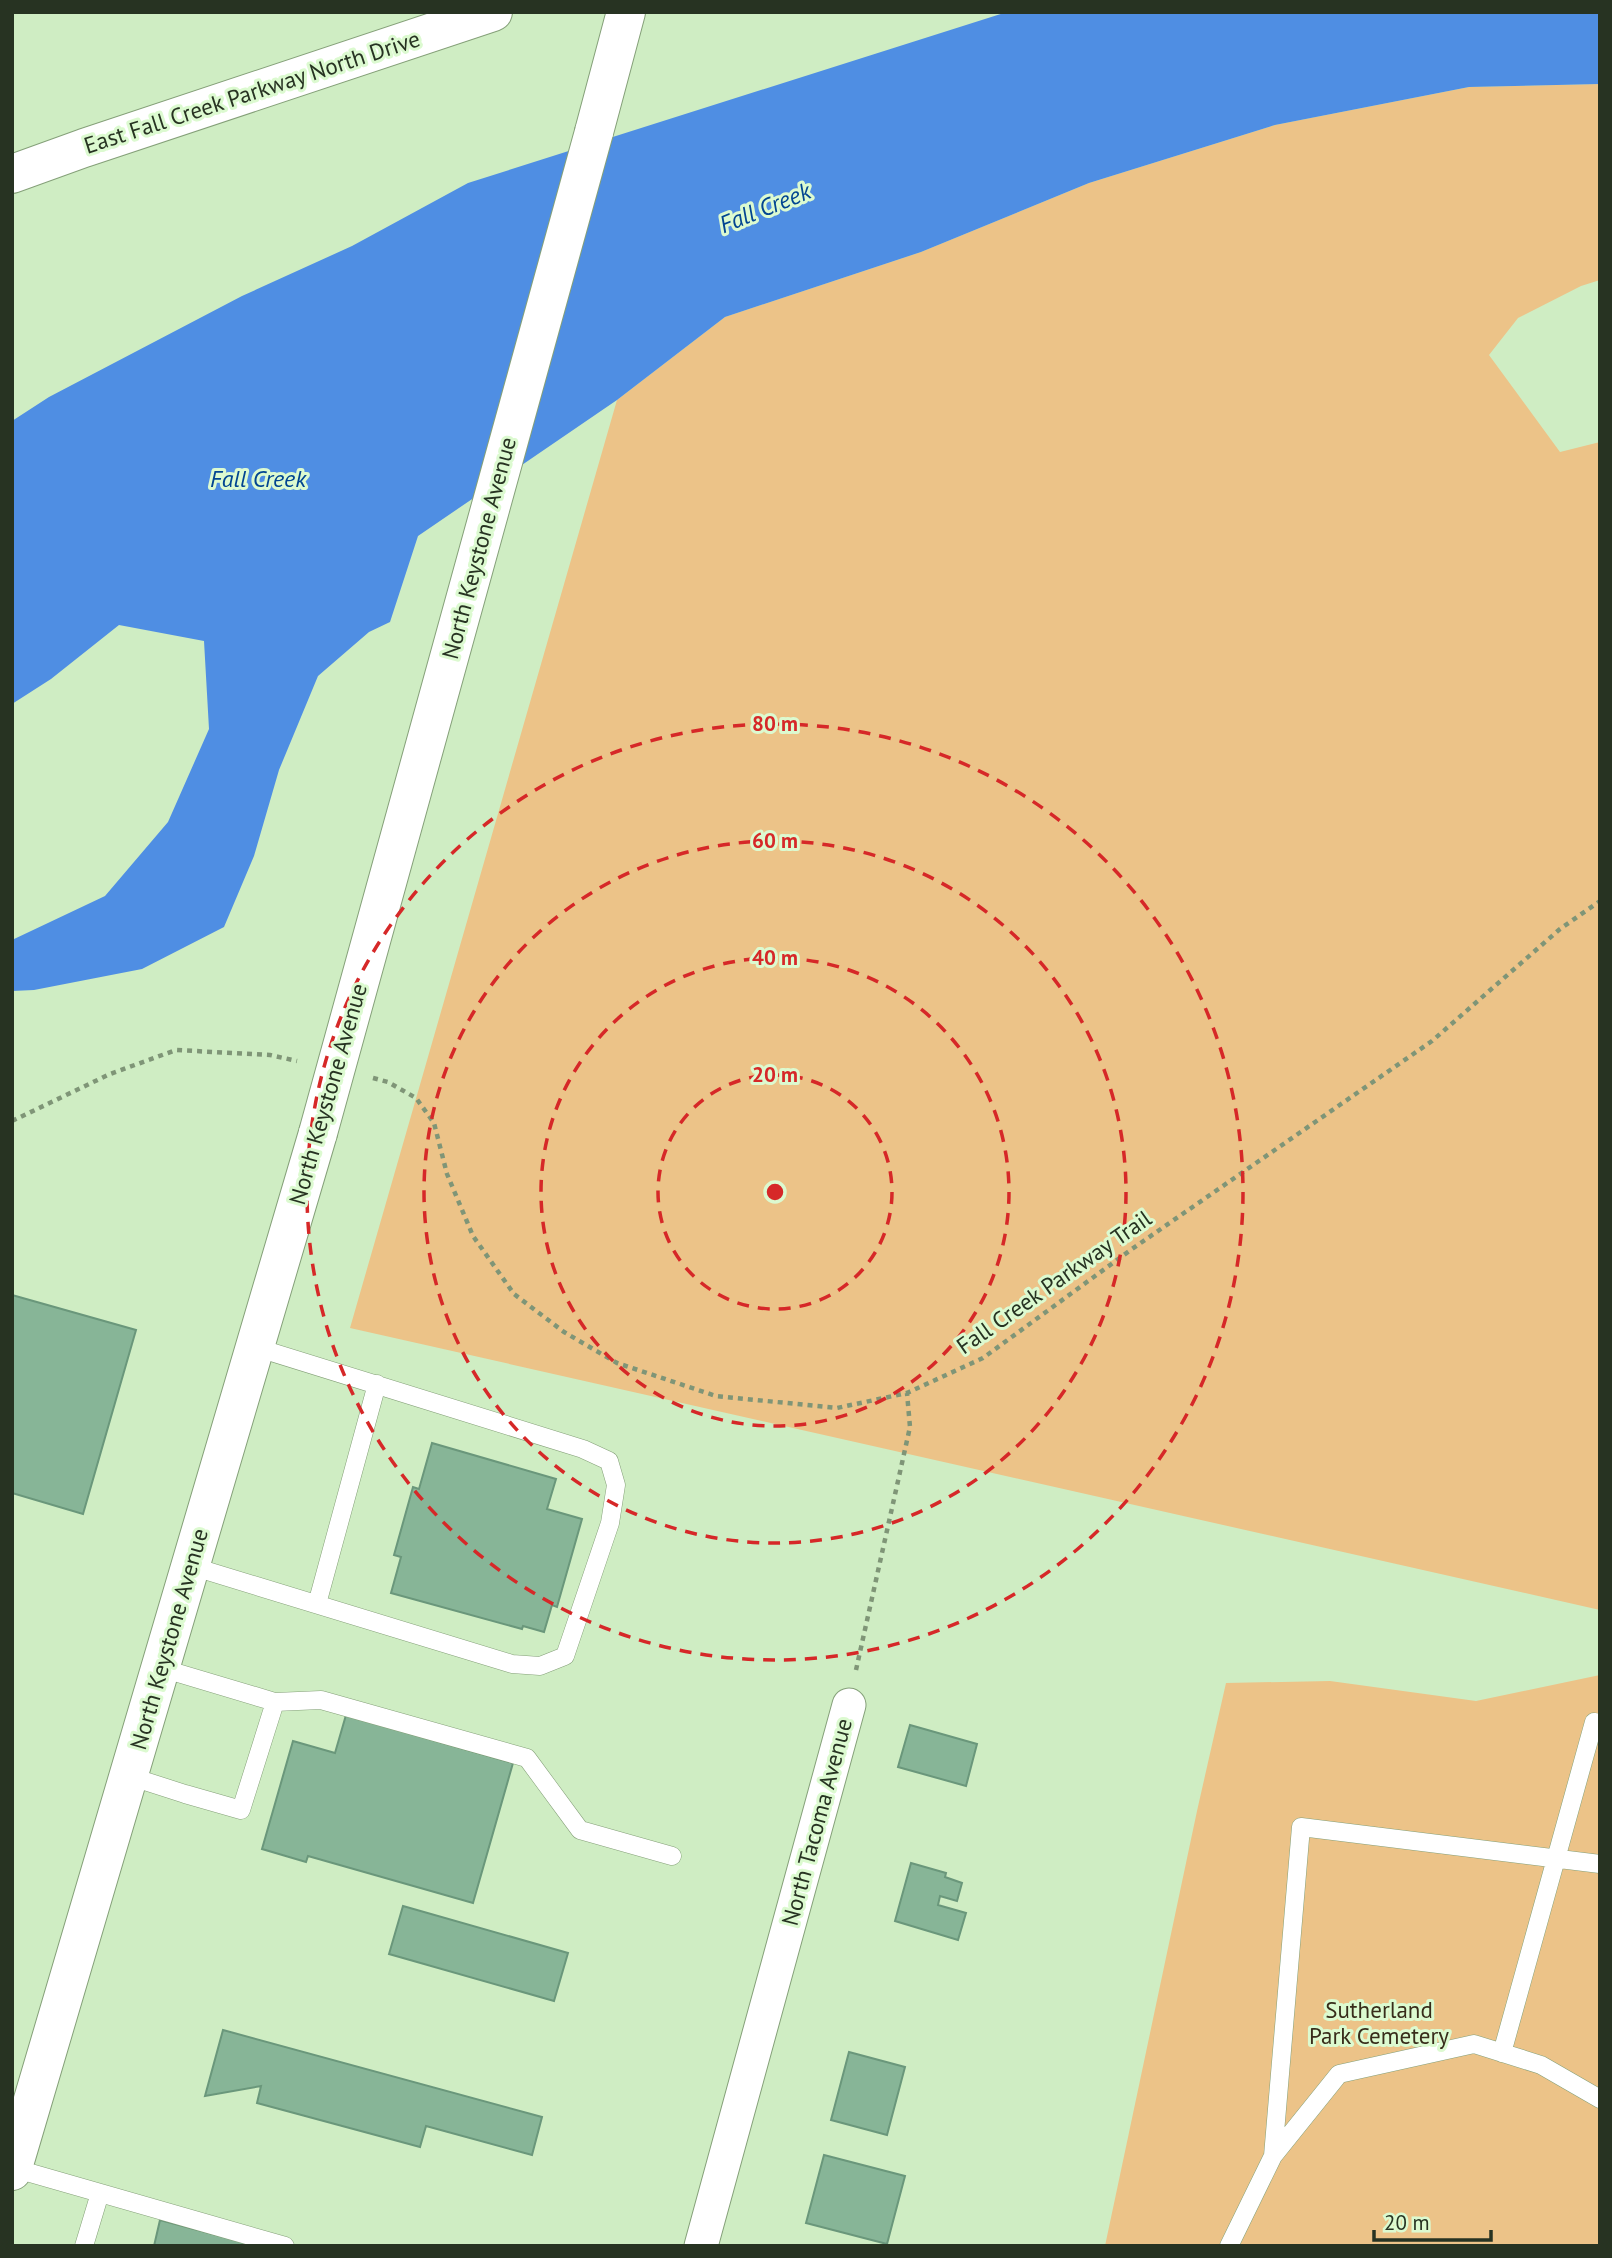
<svg xmlns="http://www.w3.org/2000/svg" width="1612" height="2258" viewBox="0 0 1612 2258" font-family="'PT Sans',sans-serif">
  <style>
    .green { fill: #ecc388 }
    .water { fill: #4f8ee3 }
    .building { fill: #87b597; stroke: #6a977b; stroke-width: 2 }
    .lines { fill: none; stroke-linecap: round; stroke-linejoin: round }
    .lane-casing { stroke: #85a079; stroke-width: 19 }
    .street-casing { stroke: #85a079; stroke-width: 35 }
    .primary-casing { stroke: #85a079; stroke-width: 40 }
    .path { stroke: #7f9577; stroke-width: 4.5; stroke-dasharray: 5 5; stroke-linecap: butt }
    .lane { stroke: #fff; stroke-width: 18 }
    .street { stroke: #fff; stroke-width: 33 }
    .primary { stroke: #fff; stroke-width: 38 }
    .primary-bridge-casing { stroke: #85a079; stroke-width: 40; stroke-linecap: butt }
    .primary-bridge { stroke: #fff; stroke-width: 38 }
    .ring { fill: none; stroke: #d62828; stroke-width: 3.5; stroke-dasharray: 12 9 }
    .labels { text-anchor: middle; stroke-width: 6; stroke-linejoin: round; paint-order: stroke }
    .street-label { font-size: 23px; fill: #273322; stroke: #dcfad0 }
    .park-label { font-size: 23px; fill: #382c1a; stroke: #dcfad0 }
    .water-label { font-size: 24px; font-style: italic; fill: #014591; stroke: #dcfad0 }
    .centre { fill: #d62828; stroke: #dcfad0; stroke-width: 3.5 }
    .ring-label { font-size: 21px; text-anchor: middle; font-weight: bold; fill: #d62828; stroke: #dcfad0; stroke-width: 6; stroke-linejoin: round; paint-order: stroke }
  </style>
  <rect width="100%" height="100%" fill="#cfedc3"/>
  <path class="green" d="M 1600,84 L 1600,280 L 1581,286 L 1518,318 L 1489,355 L 1560,452 L 1600,442 L 1600,1610 L 350,1328 L 617,400 L 725,317 L 921,252 L 1089,183 L 1275,125 L 1469,87 Z
    M 1600,1675 L 1600,2246 L 1105,2246 L 1197,1811 L 1226,1683 L 1330,1681 L 1476,1701 Z"/>
  <path class="water" d="M 1007,12 L 1600,12 L 1600,84 L 1469,87 L 1275,125 L 1089,183 L 921,252 L 725,317 L 617,400 L 418,536 L 390,622 L 369,632 L 318,676 L 279,770 L 254,856 L 224,927 L 142,969 L 34,990 L 12,991 L 12,940 L 105,896 L 168,822 L 209,729 L 204,641 L 119,625 L 51,679 L 12,704 L 12,421 L 49,397 L 242,296 L 352,246 L 468,183 Z"/>
  <path class="building" d="M 12,1295 L 136,1330 L 83,1514 L 12,1493 Z
    M 432,1443 L 556,1479 L 547,1509 L 582,1519 L 557,1607 L 552,1605 L 544,1632 L 523,1626 L 522,1629 L 391,1593 L 401,1557 L 394,1555 L 413,1487 L 419,1489 Z
    M 346,1715 L 513,1763 L 473,1903 L 308,1856 L 306,1862 L 262,1849 L 293,1741 L 335,1753 Z
    M 910,1725 L 977,1744 L 966,1786 L 898,1767 Z
    M 911,1863 L 946,1873 L 945,1877 L 962,1883 L 957,1901 L 940,1896 L 938,1905 L 966,1913 L 958,1940 L 895,1921 Z
    M 403,1906 L 568,1953 L 554,2001 L 389,1954 Z
    M 223,2030 L 542,2117 L 532,2155 L 426,2126 L 420,2147 L 257,2103 L 261,2086 L 205,2096 Z
    M 849,2052 L 905,2067 L 887,2135 L 831,2120 Z
    M 824,2155 L 905,2176 L 887,2244 L 806,2223 Z
    M 160,2220 L 258,2246 L 154,2246 Z"/>
  <g class="lines">
    <g class="lane-casing">
      <path id="lane" d="M 191,1566 L 512,1664 L 540,1666 L 565,1656 L 610,1523 L 616,1485 L 609,1461 L 583,1449 L 255,1347
        M 317,1604 L 377,1384
        M 275,1702 L 321,1700 L 527,1758 L 580,1830 L 672,1856
        M 129,1776 L 185,1794 L 241,1810 L 275,1702 L 161,1668
        M 1502,2053 L 1594,1722 L 1600,1723
        M 1273,2156 L 1301,1827 L 1600,1864
        M 13,2168 L 285,2246
        M 84,2246 L 100,2193
        M 1229,2246 L 1273,2156 L 1339,2074 L 1474,2044 L 1541,2065 L 1600,2099"/>
    </g>
    <g class="street-casing">
      <path id="street" d="M 701,2246 L 849,1705"/>
    </g>
    <g class="primary-casing">
      <path id="primary" d="M 594,132 L 626,12
        M 12,174 L 84,148 L 493,12
        M 12,2171 L 318,1133"/>
    </g>
    <path class="path" d="M 373,1078 L 388,1082 L 416,1098 L 434,1123 L 447,1174 L 473,1236 L 514,1294 L 564,1332 L 617,1363 L 716,1396 L 837,1408 L 907,1393 L 983,1358 L 1132,1249 L 1432,1041 L 1560,929 L 1600,901
      M 12,1121 L 110,1074 L 176,1050 L 270,1055 L 297,1061
      M 856,1670 L 910,1427 L 907,1393"/>
    <use href="#lane" class="lane"/>
    <use href="#street" class="street"/>
    <use href="#primary" class="primary"/>
    <g class="primary-bridge-casing">
      <path id="primary-bridge" d="M 318,1133 L 594,132"/>
    </g>
    <use href="#primary-bridge" class="primary-bridge"/>
  </g>
  <g class="ring">
    <circle cx="775" cy="1192" r="117"/>
    <circle cx="775" cy="1192" r="234"/>
    <circle cx="775" cy="1192" r="351"/>
    <circle cx="775" cy="1192" r="468"/>
  </g>
  <g class="labels">
    <g class="street-label">
      <text transform="translate(252 92) rotate(-18)" y="8">East Fall Creek Parkway North Drive</text>
      <text transform="translate(479 548) rotate(-75)" y="8">North Keystone Avenue</text>
      <text transform="translate(328 1094) rotate(-74)" y="8">North Keystone Avenue</text>
      <text transform="translate(1054 1282) rotate(-35)" y="8">Fall Creek Parkway Trail</text>
      <text transform="translate(169 1639) rotate(-74)" y="8">North Keystone Avenue</text>
      <text transform="translate(817 1822) rotate(-75)" y="8">North Tacoma Avenue</text>
    </g>
    <g class="park-label">
      <text x="1379" y="2018">Sutherland<tspan x="1379" dy="26">Park Cemetery</tspan></text>
    </g>
    <g class="water-label">
      <text transform="translate(765 208) rotate(-22)" y="8">Fall Creek</text>
      <text x="258" y="487">Fall Creek</text>
    </g>
  </g>
  <circle cx="775" cy="1192" r="10" class="centre"/>
  <g class="ring-label">
    <text x="775" y="731">80 m</text>
    <text x="775" y="848">60 m</text>
    <text x="775" y="965">40 m</text>
    <text x="775" y="1082">20 m</text>
  </g>
  <rect width="1612" height="2258" fill="none" stroke="#273322" stroke-width="28"/>
  <path d="M1374 2230v10h117v-10" fill="none" stroke="#273322" stroke-width="3.5"/>
  <text x="1384" y="2230" font-size="21" fill="#273322" stroke="#dcfad0" stroke-width="5" paint-order="stroke">20 m</text>
</svg>
